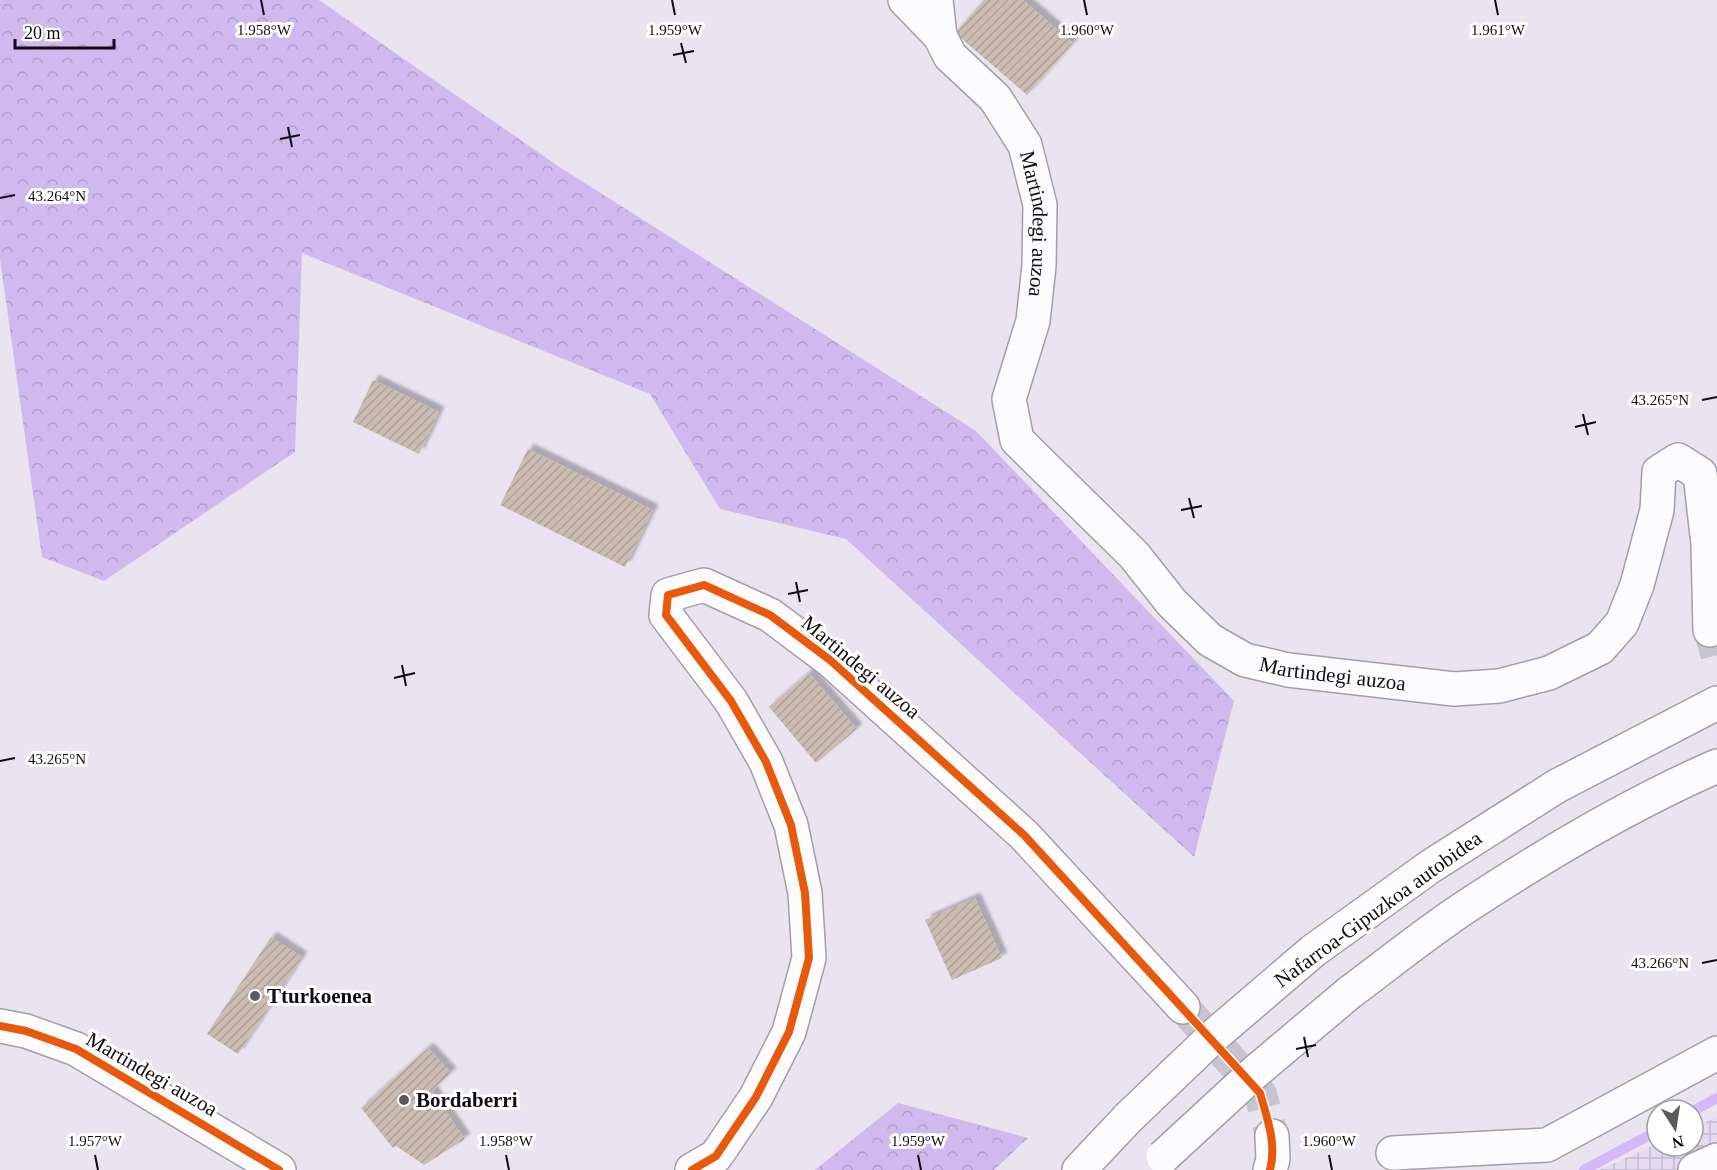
<svg xmlns="http://www.w3.org/2000/svg" width="1717" height="1170" viewBox="0 0 1717 1170" font-family="Georgia,serif">
  <style>
    .industrial { fill: url(#industrial-grid) }
    .forest { fill: url(#forest-crowns) }
    .lines { fill: none; stroke-linecap: round; stroke-linejoin: round }
    .stream { stroke: #d4b8f8; stroke-width: 10 }
    .building { fill: url(#building-hatch); filter: url(#shadow) }
    .minor-tunnel { stroke: #c8c4cf; stroke-width: 33; stroke-dasharray: 33 16; stroke-linecap: butt }
    .minor-casing { stroke: #a39fa8; stroke-width: 36 }
    .highway-casing { stroke: #a39fa8; stroke-width: 36 }
    .minor { stroke: #fcfbfd; stroke-width: 33 }
    .highway { stroke: #fcfbfd; stroke-width: 33 }
    .highway-bridge-casing { stroke: #a39fa8; stroke-width: 36; stroke-linecap: butt }
    .highway-bridge { stroke: #fcfbfd; stroke-width: 33 }
    .cycleway-casing { stroke: #fff; stroke-width: 11 }
    .cycleway { stroke: #e8590c; stroke-width: 8 }
    .ticks { fill: none; stroke: #0f0c13; stroke-width: 2 }
    .poi-dot { fill: #5b5860; stroke: #fff; stroke-width: 2 }
    .labels { text-anchor: middle; stroke-width: 6; stroke-linejoin: round; paint-order: stroke }
    .street-label { font-size: 21px; fill: #0f0c13; stroke: #fff }
    .poi-label { font-size: 21px; font-weight: bold; fill: #0f0c13; stroke: #fff; text-anchor: start }
    .ticks-label { font-size: 15px; text-anchor: middle; fill: #0f0c13; stroke: #fff; stroke-width: 6; stroke-linejoin: round; paint-order: stroke }
  </style>
  <defs>
    <pattern id="industrial-grid" width="8" height="8" patternUnits="userSpaceOnUse" patternTransform="scale(1.5)"><rect width="8" height="8" fill="#e4dbf0"/><path d="M0 4h8M4 0v8" fill="none" stroke="#c2bbcd"/></pattern>
    <pattern id="forest-crowns" width="20" height="18" patternUnits="userSpaceOnUse" patternTransform="scale(1.5)"><rect width="20" height="18" fill="#d0b9ee"/><path d="M2 6a3 3 0 1 1 6 0M12 15a3 3 0 1 1 6 0" fill="none" stroke="#b19ecb"/></pattern>
    <pattern id="building-hatch" width="6" height="6" patternUnits="userSpaceOnUse" patternTransform="scale(1.5)"><rect width="6" height="6" fill="#cbbcb1"/><path d="M-1 1l2-2M0 6l6-6M5 7l2-2" fill="none" stroke="#ada097"/></pattern>
    <filter id="shadow"><feDropShadow dx="5.5" dy="-5.5" stdDeviation="1.5" flood-color="#0004"/></filter>
  </defs>
  <rect width="100%" height="100%" fill="#e9e4f0"/>
  <path class="industrial" d="M 1717,1117 L 1717,1170 L 1599,1170 L 1657,1144 L 1657,1146 L 1693,1146 L 1693,1128 Z"/>
  <path class="forest" d="M 0,0 L 319,0 L 558,166 L 976,431 L 1234,701 L 1194,857 L 846,539 L 720,509 L 650,394 L 302,253 L 295,452 L 104,581 L 42,557 L 0,259 Z
    M 898,1103 L 1028,1138 L 994,1170 L 815,1170 Z"/>
  <g class="lines">
    <path class="stream" d="M 1693,1111 L 1717,1098
      M 1584,1170 L 1657,1131"/>
  </g>
  <path class="building" d="M 984,0 L 1023,0 L 1073,43 L 1027,95 L 955,33 Z
    M 373,380 L 439,412 L 419,454 L 353,422 Z
    M 528,449 L 653,510 L 625,567 L 500,505 Z
    M 809,673 L 857,729 L 816,763 L 769,707 Z
    M 975,898 L 1002,958 L 952,980 L 925,920 Z
    M 271,937 L 302,957 L 238,1054 L 207,1034 Z
    M 428,1048 L 451,1073 L 432,1091 L 465,1139 L 424,1165 L 396,1146 L 393,1148 L 361,1108 Z"/>
  <g class="lines">
    <path class="minor-tunnel" d="M 1710,630 L 1717,655
      M 1183,1007 L 1260,1093 L 1272,1136"/>
    <g class="minor-casing">
      <g id="minor">
        <path d="M 905,0 L 940,36"/>
        <path id="s1" d="M 936,0 L 940,36 L 950,56 L 995,98 L 1025,145 L 1040,205 L 1039,266 L 1033,321 L 1009,399 L 1017,440 L 1134,555 L 1172,603 L 1210,640 L 1245,660 L 1288,670 L 1454,689 L 1499,686 L 1549,673 L 1600,648 L 1622,623 L 1637,585 L 1657,510 L 1659,472 L 1678,460 L 1700,474 L 1708,544 L 1710,630"/>
        <path d="M 0,1026 L 26,1031 L 76,1049 L 279,1170"/>
        <path d="M 1393,1153 L 1547,1145 L 1717,1053"/>
        <path d="M 692,1170 L 716,1156 L 756,1097 L 789,1032 L 809,958 L 805,893 L 791,825 L 766,762 L 731,701 L 666,615 L 668,595 L 704,585 L 770,615 L 830,660 L 1024,835 L 1183,1007"/>
        <path d="M 1270,1170 L 1273,1159 L 1272,1136"/>
        <path d="M 1695,1170 L 1717,1160"/>
      </g>
    </g>
    <g class="highway-casing">
      <path id="highway" d="M 1313,951 L 1431,866 L 1557,786 L 1717,703
        M 1349,993 C 1388,964 1426,933 1467,906 C 1546,854 1630,804 1717,766
        M 1079,1170 L 1128,1118"/>
    </g>
    <use href="#minor" class="minor"/>
    <use href="#highway" class="highway"/>
    <g class="highway-bridge-casing">
      <path id="highway-bridge" d="M 1128,1118 L 1216,1034 L 1313,951
        M 1163,1157 L 1254,1073 L 1349,993"/>
    </g>
    <use href="#highway-bridge" class="highway-bridge"/>
    <g class="cycleway-casing">
      <path id="cycleway" d="M 0,1026 L 26,1031 L 76,1049 L 279,1170
        M 692,1170 L 716,1156 L 756,1097 L 789,1032 L 809,958 L 805,893 L 791,825 L 766,762 L 731,701 L 666,615 L 668,595 L 704,585 L 770,615 L 830,660 L 1024,835 L 1260,1093 C 1267,1118 1277,1144 1270,1170"/>
    </g>
    <use href="#cycleway" class="cycleway"/>
  </g>
  <path class="ticks" d="M 261,0 L 264,15M 672,0 L 675,15M 1084,0 L 1087,15M 1495,0 L 1498,15M 681,43 L 686,63M 673,55 L 694,51M 288,127 L 292,147M 280,139 L 300,135M 0,198 L 15,195M 1702,400 L 1717,397M 1583,414 L 1588,435M 1575,427 L 1596,422M 1189,498 L 1194,518M 1181,510 L 1202,506M 796,582 L 800,602M 788,594 L 808,590M 402,665 L 406,686M 394,678 L 415,673M 0,761 L 15,758M 1702,963 L 1717,960M 1304,1037 L 1308,1057M 1296,1049 L 1316,1045M 95,1155 L 98,1170M 506,1155 L 509,1170M 918,1155 L 921,1170M 1329,1155 L 1332,1170"/>
  <g class="poi-dot">
    <circle cx="255" cy="996" r="6"/>
    <circle cx="404" cy="1100" r="6"/>
  </g>
  <g class="labels">
    <g class="street-label">
      <text dy="7" stroke="none"><textPath href="#s1" startOffset="256">Martindegi auzoa</textPath></text>
      <text transform="translate(861 667) rotate(40)" y="7">Martindegi auzoa</text>
      <text dy="7" stroke="none"><textPath href="#s1" startOffset="885">Martindegi auzoa</textPath></text>
      <text transform="translate(1378 909) rotate(-36)" y="7">Nafarroa-Gipuzkoa autobidea</text>
      <text transform="translate(152 1074) rotate(30)" y="7">Martindegi auzoa</text>
    </g>
    <g class="poi-label">
      <text x="267" y="1003">Tturkoenea</text>
      <text x="416" y="1107">Bordaberri</text>
    </g>
  </g>
  <g class="ticks-label">
    <text x="264" y="35">1.958°W</text>
    <text x="675" y="35">1.959°W</text>
    <text x="1087" y="35">1.960°W</text>
    <text x="1498" y="35">1.961°W</text>
    <text x="57" y="201">43.264°N</text>
    <text x="1660" y="405">43.265°N</text>
    <text x="57" y="764">43.265°N</text>
    <text x="1660" y="968">43.266°N</text>
    <text x="95" y="1146">1.957°W</text>
    <text x="506" y="1146">1.958°W</text>
    <text x="918" y="1146">1.959°W</text>
    <text x="1329" y="1146">1.960°W</text>
  </g>
  <g transform="translate(1675 1128) rotate(168)"><circle r="28" fill="#ffffff" stroke="#9f9ea1" stroke-width="1.5"/>
  <path d="M0-4.5L10 22L0 15L-10 22Z" fill="#5b5860"/>
  <text y="-9" font-size="16" font-weight="bold" text-anchor="middle" fill="#0f0c13">N</text>
  </g>
  <path d="M15 39v9h99v-9" fill="none" stroke="#0f0c13" stroke-width="3"/>
  <text x="24" y="39" font-size="18" fill="#0f0c13" stroke="#ffffff" stroke-width="4.5" paint-order="stroke">20 m</text>
</svg>
